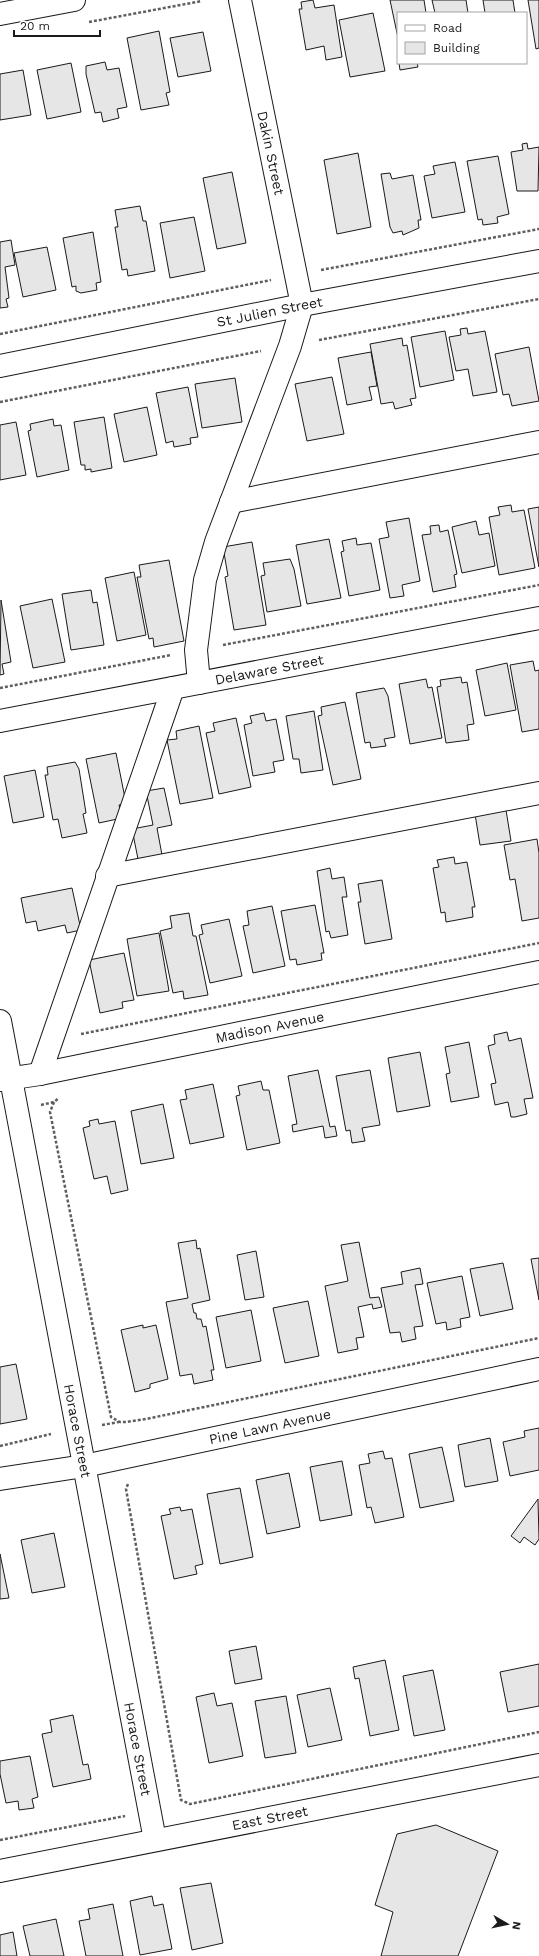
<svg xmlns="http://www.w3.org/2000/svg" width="539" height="1956" viewBox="0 0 539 1956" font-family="'Work Sans',sans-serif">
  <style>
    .building { fill: #e6e6e6; stroke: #1a1a1a }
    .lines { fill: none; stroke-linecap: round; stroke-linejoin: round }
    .minor-casing { stroke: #1a1a1a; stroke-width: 24 }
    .path { stroke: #5f5f5f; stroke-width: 2.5; stroke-dasharray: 3 2; stroke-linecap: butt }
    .minor { stroke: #fff; stroke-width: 22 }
    .labels { text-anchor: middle; stroke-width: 3; stroke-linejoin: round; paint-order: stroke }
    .street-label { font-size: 14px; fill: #1a1a1a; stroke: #fff }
  </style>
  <rect width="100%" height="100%" fill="#fff"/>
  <path class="building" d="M 313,0 L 315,8 L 334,5 L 342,57 L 326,60 L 324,46 L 306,50 L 299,9 L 302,9 L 301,2 Z
    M 390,0 L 424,0 L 426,13 L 398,13 L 398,38 Z
    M 432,0 L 466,0 L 468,13 L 435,13 Z
    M 483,0 L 513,0 L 515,13 L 485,13 Z
    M 528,0 L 539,0 L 539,48 L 536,49 Z
    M 373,13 L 385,71 L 350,77 L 339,20 Z
    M 159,31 L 170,92 L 166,93 L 169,105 L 141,110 L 127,38 Z
    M 203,32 L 211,71 L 178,77 L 170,38 Z
    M 105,62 L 107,70 L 119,68 L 127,107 L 117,109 L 119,118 L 103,122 L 101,112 L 95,113 L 86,74 L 86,66 Z
    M 71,63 L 81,112 L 47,119 L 37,70 Z
    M 399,63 L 417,63 L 418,67 L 400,70 Z
    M 23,70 L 31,115 L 0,120 L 0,74 Z
    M 527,143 L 528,149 L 539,147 L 538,191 L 517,191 L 511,152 L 523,150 L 522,144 Z
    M 358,153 L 371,227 L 337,234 L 324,160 Z
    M 498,156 L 509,214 L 497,217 L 498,223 L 483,225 L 482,219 L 478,220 L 467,161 Z
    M 455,162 L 465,212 L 432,218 L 424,176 L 435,174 L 433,166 Z
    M 232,172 L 246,243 L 217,249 L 203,178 Z
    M 390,173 L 392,179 L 413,175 L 421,220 L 418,220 L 419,228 L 403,235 L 402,231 L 393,233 L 390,227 L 381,174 Z
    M 140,206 L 143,221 L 146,221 L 155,271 L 128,276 L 127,269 L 122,270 L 115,227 L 118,227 L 115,210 Z
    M 194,217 L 205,271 L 170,278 L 160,223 Z
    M 93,232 L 101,282 L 96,283 L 97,290 L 81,293 L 76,291 L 76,286 L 72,287 L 63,238 Z
    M 11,240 L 15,265 L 5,267 L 9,298 L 6,299 L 8,307 L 0,308 L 0,242 Z
    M 47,247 L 56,290 L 23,297 L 14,253 Z
    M 467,328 L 468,334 L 485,331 L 497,392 L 473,396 L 468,369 L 456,371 L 449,337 L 461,335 L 460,329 Z
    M 445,331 L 454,380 L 420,387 L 411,337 Z
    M 402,338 L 403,346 L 407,345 L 416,398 L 410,399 L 412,405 L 395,409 L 393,402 L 381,404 L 370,344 Z
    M 529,347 L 539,401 L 512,406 L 509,394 L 503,395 L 495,354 Z
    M 371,352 L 377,386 L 369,387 L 372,400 L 347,405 L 338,358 Z
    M 332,377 L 344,434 L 307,441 L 295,384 Z
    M 235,378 L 242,422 L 202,428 L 195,384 Z
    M 188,387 L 198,437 L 190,438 L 191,444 L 174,447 L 173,441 L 166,443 L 156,393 Z
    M 147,407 L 157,455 L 124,462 L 114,414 Z
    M 104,417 L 112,468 L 91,472 L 91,469 L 85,470 L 85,465 L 81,465 L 74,422 Z
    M 53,419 L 54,426 L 61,425 L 69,470 L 37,477 L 28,431 L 31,430 L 30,424 Z
    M 16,422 L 26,475 L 0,480 L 0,425 Z
    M 511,505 L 512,512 L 524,510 L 535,568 L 499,575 L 489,517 L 500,515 L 498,507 Z
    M 539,507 L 539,567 L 528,509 Z
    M 409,518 L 420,581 L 402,585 L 404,596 L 390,598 L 379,539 L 389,537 L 386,522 Z
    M 476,521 L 479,535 L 489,533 L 495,566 L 462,573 L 452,527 Z
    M 439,525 L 440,532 L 448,530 L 457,574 L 454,575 L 456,587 L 433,592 L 422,535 L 431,534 L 430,526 Z
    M 356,538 L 357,545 L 371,543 L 380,590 L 349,596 L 341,552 L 344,551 L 342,541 Z
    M 329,539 L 341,598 L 307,604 L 296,545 Z
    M 252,542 L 266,625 L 234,630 L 225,577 L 228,576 L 223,547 Z
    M 290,559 L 294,569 L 301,606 L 267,612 L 261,576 L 265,575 L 263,563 Z
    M 169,560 L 184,641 L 154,647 L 153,638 L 149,639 L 137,577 L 141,577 L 139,565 Z
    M 134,572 L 146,635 L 117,641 L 105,578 Z
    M 91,590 L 93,603 L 97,602 L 104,645 L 71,650 L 62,594 Z
    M 52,599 L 65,662 L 33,668 L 20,606 Z
    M 1,600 L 11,662 L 2,664 L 4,674 L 0,675 Z
    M 533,661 L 535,671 L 539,670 L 539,729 L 522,732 L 510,665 Z
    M 507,663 L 516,710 L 485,716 L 476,670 Z
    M 461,677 L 462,683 L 467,682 L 474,724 L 467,725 L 469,740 L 446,743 L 437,687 L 441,686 L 440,680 Z
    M 426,679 L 428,688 L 432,687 L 442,738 L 410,744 L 399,684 Z
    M 384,688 L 388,696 L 395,737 L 384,739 L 386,746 L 371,748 L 370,742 L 365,743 L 356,693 Z
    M 345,702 L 361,779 L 333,785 L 318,716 L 322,715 L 321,707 Z
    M 314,711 L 323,770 L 301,773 L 299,759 L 293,759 L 286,716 Z
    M 264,713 L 266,721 L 276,719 L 284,760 L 273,762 L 275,772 L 253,776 L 244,725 L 252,723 L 250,716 Z
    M 236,718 L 251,787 L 219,794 L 206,733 L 215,731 L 213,723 Z
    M 199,726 L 213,798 L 180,804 L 167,740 L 177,739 L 176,731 Z
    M 116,753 L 126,803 L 119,805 L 122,818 L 99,823 L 86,759 Z
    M 75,762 L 79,769 L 86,813 L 83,814 L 87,833 L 62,838 L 58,819 L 53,820 L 45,775 L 48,775 L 47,767 Z
    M 35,770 L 44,817 L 13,823 L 4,776 Z
    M 164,788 L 172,825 L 157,828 L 162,855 L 138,859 L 132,829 L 153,825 L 146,791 Z
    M 506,810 L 511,841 L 480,845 L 475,814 Z
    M 537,839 L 539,853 L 539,918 L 522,921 L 515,879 L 510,880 L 504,845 Z
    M 454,857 L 455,864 L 467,862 L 475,907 L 472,907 L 473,917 L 446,922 L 445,912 L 441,913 L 433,868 L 439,867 L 437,860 Z
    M 330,868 L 332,879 L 344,877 L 347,897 L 342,897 L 348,935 L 331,938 L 329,931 L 326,932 L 317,871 Z
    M 382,880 L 392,939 L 365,944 L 358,902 L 361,902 L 358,884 Z
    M 72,888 L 81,930 L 67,933 L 65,925 L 38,931 L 36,921 L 26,923 L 21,898 Z
    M 315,905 L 324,953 L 321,953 L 322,960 L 297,965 L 296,959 L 290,960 L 281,911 Z
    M 272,906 L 285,966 L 253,973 L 243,926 L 249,925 L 247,911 Z
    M 189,913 L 193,936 L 196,936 L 208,995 L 184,999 L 183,991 L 173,993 L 160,931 L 172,928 L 170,916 Z
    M 229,919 L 242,976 L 210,983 L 199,935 L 203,934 L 201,925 Z
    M 159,933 L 169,991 L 137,996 L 127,939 Z
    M 124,953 L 134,1000 L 122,1002 L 123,1008 L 100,1013 L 89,960 Z
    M 507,1032 L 509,1041 L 521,1038 L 533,1098 L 524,1099 L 527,1114 L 515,1117 L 511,1117 L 508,1102 L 495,1105 L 491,1084 L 496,1083 L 488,1046 L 495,1044 L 494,1035 Z
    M 469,1042 L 479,1097 L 451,1102 L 446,1074 L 450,1073 L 445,1047 Z
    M 420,1052 L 430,1106 L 397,1112 L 388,1058 Z
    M 318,1070 L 330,1127 L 335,1126 L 337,1136 L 325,1138 L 323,1126 L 293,1132 L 292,1125 L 297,1124 L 288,1076 Z
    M 370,1070 L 380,1125 L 362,1128 L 365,1141 L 352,1143 L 350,1130 L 346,1131 L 336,1076 Z
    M 261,1081 L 263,1090 L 269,1090 L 280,1143 L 247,1150 L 236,1096 L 240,1095 L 238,1086 Z
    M 213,1084 L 224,1137 L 190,1144 L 180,1100 L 187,1099 L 185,1090 Z
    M 163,1104 L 174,1158 L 141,1164 L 131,1111 Z
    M 98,1119 L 99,1124 L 115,1121 L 128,1190 L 111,1194 L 107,1176 L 94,1179 L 83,1128 L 90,1126 L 89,1121 Z
    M 196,1240 L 197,1249 L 200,1248 L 210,1300 L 192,1304 L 194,1313 L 196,1313 L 197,1319 L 201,1319 L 203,1327 L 206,1326 L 214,1370 L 211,1370 L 213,1380 L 194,1384 L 192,1374 L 180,1376 L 166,1302 L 188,1298 L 178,1243 Z
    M 359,1242 L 370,1298 L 379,1297 L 382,1307 L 373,1309 L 372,1304 L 358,1307 L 364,1337 L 356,1338 L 358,1349 L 338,1353 L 325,1286 L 348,1281 L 341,1245 Z
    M 256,1251 L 264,1297 L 245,1300 L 237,1255 Z
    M 539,1258 L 539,1300 L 531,1259 Z
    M 503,1263 L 513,1309 L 480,1316 L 470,1269 Z
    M 420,1268 L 423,1284 L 415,1285 L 423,1326 L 414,1327 L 416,1339 L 402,1342 L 400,1332 L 390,1333 L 381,1288 L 403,1284 L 401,1272 Z
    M 462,1276 L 470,1317 L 460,1319 L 461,1327 L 447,1330 L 446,1322 L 436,1324 L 427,1283 Z
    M 308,1301 L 319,1356 L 285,1363 L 273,1308 Z
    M 251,1310 L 261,1361 L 226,1368 L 216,1317 Z
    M 143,1325 L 143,1328 L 156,1325 L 168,1379 L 150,1384 L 150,1388 L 135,1392 L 121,1330 Z
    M 16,1364 L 27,1419 L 0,1424 L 0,1367 Z
    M 539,1428 L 539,1470 L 510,1476 L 503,1442 L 525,1437 L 524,1431 Z
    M 490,1438 L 498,1481 L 465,1487 L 458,1445 Z
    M 442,1447 L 454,1501 L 420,1508 L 409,1454 Z
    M 383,1451 L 385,1459 L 392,1458 L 404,1517 L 375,1523 L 371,1507 L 367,1508 L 359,1465 L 370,1463 L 368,1454 Z
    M 342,1461 L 352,1515 L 320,1521 L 310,1467 Z
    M 289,1473 L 300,1527 L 267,1534 L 256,1480 Z
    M 240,1488 L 253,1557 L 220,1564 L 207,1494 Z
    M 538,1499 L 539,1539 L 535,1545 L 524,1537 L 520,1543 L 511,1536 Z
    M 180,1507 L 181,1511 L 192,1509 L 203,1564 L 195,1566 L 197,1574 L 174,1579 L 161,1516 L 171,1514 L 169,1509 Z
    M 54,1533 L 65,1587 L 32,1593 L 21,1540 Z
    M 0,1554 L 9,1598 L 0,1599 Z
    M 256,1646 L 262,1679 L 235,1684 L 229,1651 Z
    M 385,1660 L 399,1730 L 370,1736 L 359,1678 L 355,1679 L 353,1667 Z
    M 539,1664 L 539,1706 L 508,1712 L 500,1672 Z
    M 433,1670 L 445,1730 L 414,1736 L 403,1676 Z
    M 330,1688 L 342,1740 L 308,1747 L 297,1695 Z
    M 214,1693 L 217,1706 L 232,1703 L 243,1756 L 209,1763 L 196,1697 Z
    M 286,1696 L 296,1753 L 265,1758 L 255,1701 Z
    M 73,1715 L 83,1765 L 88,1764 L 91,1779 L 53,1787 L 42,1734 L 52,1732 L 50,1720 Z
    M 30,1756 L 38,1797 L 32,1799 L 34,1808 L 19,1810 L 18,1801 L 6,1803 L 0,1774 L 0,1761 Z
    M 436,1825 L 498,1851 L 458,1956 L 381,1956 L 393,1912 L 375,1905 L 397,1834 Z
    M 211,1883 L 223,1943 L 192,1950 L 180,1888 Z
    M 152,1896 L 154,1906 L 163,1904 L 172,1949 L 140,1955 L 130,1901 Z
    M 113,1904 L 123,1956 L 86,1956 L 79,1921 L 90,1919 L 88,1909 Z
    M 56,1919 L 64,1956 L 30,1956 L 23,1926 Z
    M 13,1932 L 17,1956 L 0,1956 L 0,1935 Z"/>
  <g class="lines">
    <g class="minor-casing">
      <g id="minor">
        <path d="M 0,14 L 74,0"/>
        <path id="s1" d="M 0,366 L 302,305 L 539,261"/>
        <path d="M 231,502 L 539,442"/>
        <path d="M 199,683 L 196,650 L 205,580 L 216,542 L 290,346 L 302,305 L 240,0"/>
        <path id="s2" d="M 0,721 L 539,618"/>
        <path d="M 107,876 L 539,793"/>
        <path id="s3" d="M 0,1021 L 155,1840"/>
        <path d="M 40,1074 L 173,688"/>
        <path id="s4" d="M 0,1080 L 40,1074 L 539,972"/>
        <path id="s5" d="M 0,1479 L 84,1466 L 539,1369"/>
        <path id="s6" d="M 0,1871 L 539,1765"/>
      </g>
    </g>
    <path class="path" d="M 89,22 L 202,1
      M 321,270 L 539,229
      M 0,334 L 271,280
      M 319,340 L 539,299
      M 0,402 L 261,351
      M 223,645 L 539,585
      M 0,688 L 171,655
      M 81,1034 L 539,943
      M 54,1102 L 50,1112 L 111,1417 L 120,1422 L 126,1422 L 146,1419 L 539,1338
      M 41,1105 L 54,1102 L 59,1098
      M 102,1425 L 119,1422
      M 0,1446 L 51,1434
      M 128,1484 L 126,1489 L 181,1800 L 190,1804 L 539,1732
      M 0,1840 L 125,1816"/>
    <use href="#minor" class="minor"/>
  </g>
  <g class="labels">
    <g class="street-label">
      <text transform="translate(271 153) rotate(78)" y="5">Dakin Street</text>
      <text dy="5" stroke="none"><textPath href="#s1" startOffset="275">St Julien Street</textPath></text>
      <text dy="5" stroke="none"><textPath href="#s2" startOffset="274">Delaware Street</textPath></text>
      <text dy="5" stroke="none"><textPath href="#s4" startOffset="275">Madison Avenue</textPath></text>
      <text dy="5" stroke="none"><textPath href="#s5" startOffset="275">Pine Lawn Avenue</textPath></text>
      <text dy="5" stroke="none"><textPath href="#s3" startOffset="417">Horace Street</textPath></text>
      <text dy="5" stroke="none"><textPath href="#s3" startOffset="741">Horace Street</textPath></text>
      <text dy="5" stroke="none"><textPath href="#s6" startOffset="275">East Street</textPath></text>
    </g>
  </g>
  <rect x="397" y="12" width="130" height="52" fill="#ffffff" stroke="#a3a3a3"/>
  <rect x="405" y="25" width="20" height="6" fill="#ffffff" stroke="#a3a3a3"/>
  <text x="433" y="32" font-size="12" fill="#1a1a1a">Road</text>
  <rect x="405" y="42" width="20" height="12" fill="#e6e6e6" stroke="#a3a3a3"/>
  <text x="433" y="52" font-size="12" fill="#1a1a1a">Building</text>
  <g transform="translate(507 1924) rotate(99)" stroke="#ffffff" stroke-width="3" paint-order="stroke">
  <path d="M0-3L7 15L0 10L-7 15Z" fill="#1a1a1a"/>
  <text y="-6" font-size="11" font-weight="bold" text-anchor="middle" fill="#1a1a1a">N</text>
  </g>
  <path d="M14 30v6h86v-6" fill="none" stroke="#1a1a1a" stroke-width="2"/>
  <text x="20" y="30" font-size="12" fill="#1a1a1a" stroke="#ffffff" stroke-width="3" paint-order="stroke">20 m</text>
</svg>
